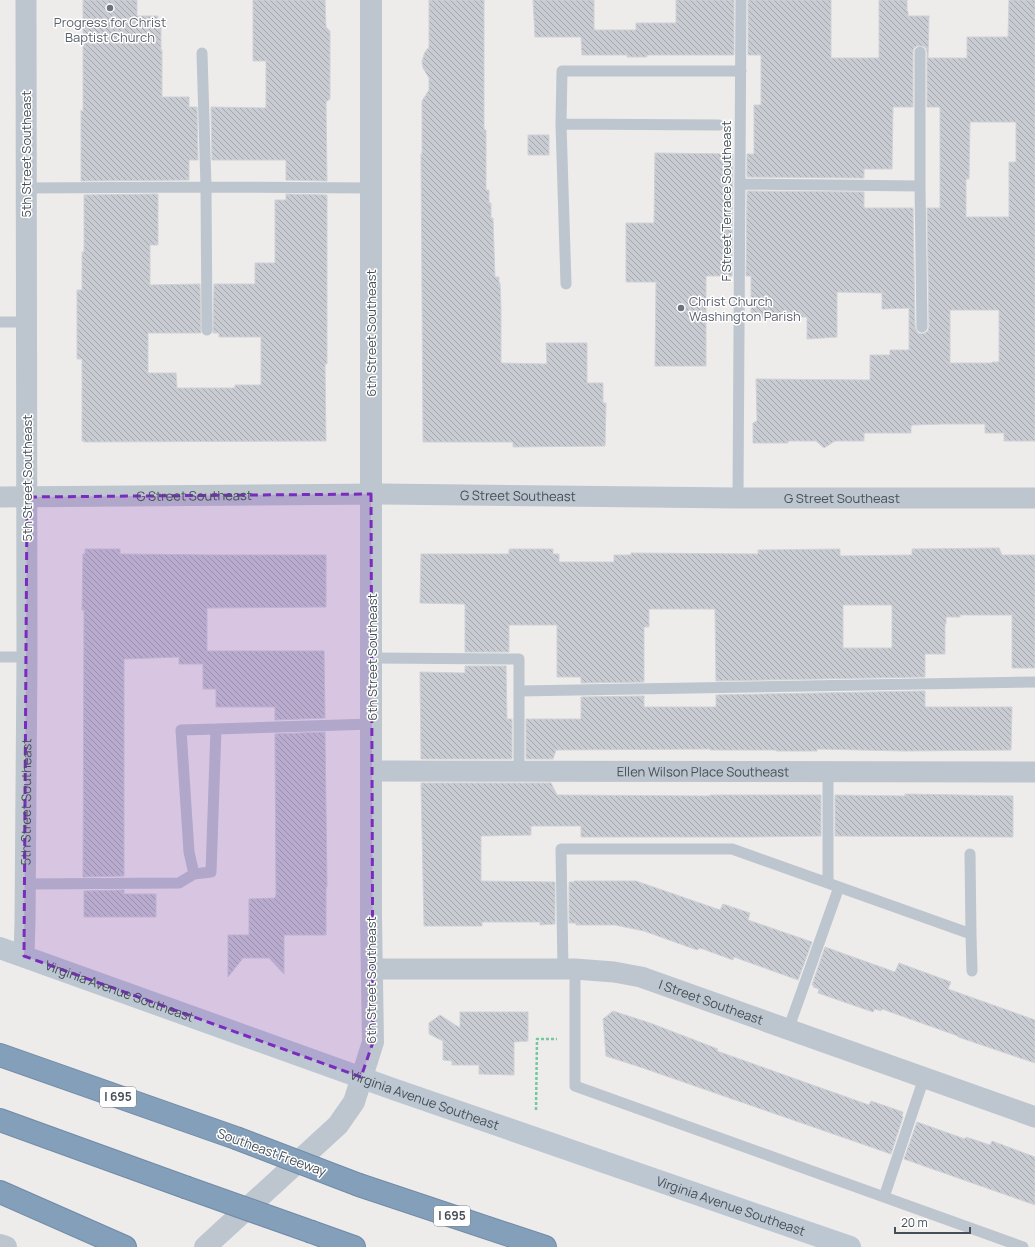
<svg xmlns="http://www.w3.org/2000/svg" width="1035" height="1247" viewBox="0 0 1035 1247" font-family="Manrope,sans-serif">
  <style>
    .building { fill: url(#building-back-hatch); stroke: #cfd2d7; fill-rule: evenodd }
    .lines { fill: none; stroke-linecap: round; stroke-linejoin: round }
    .motorway-casing { stroke: #6f8aa6; stroke-width: 24 }
    .path { stroke: #73c99d; stroke-width: 2.5; stroke-dasharray: 3 2; stroke-linecap: butt }
    .service { stroke: #bdc6ce; stroke-width: 11 }
    .minor { stroke: #bdc6ce; stroke-width: 21 }
    .tertiary { stroke: #bdc6ce; stroke-width: 22 }
    .secondary { stroke: #bcc7d2; stroke-width: 22 }
    .motorway { stroke: #849fba; stroke-width: 22 }
    .motorway-bridge-casing { stroke: #6f8aa6; stroke-width: 24; stroke-linecap: butt }
    .motorway-bridge { stroke: #849fba; stroke-width: 22 }
    .marked { fill: #7b2cbf; fill-opacity: 0.2; stroke: #7b2cbf; stroke-width: 3; stroke-dasharray: 8 5; stroke-linejoin: round }
    .worship-dot { fill: #6b7280; stroke: #fff; stroke-width: 1.5 }
    .labels { text-anchor: middle; stroke-width: 3; stroke-linejoin: round; paint-order: stroke }
    .shield { fill: #fff; stroke: #7d848a; stroke-width: 1 }
    .shield-label { font-size: 12px; font-weight: bold; fill: #454f58 }
    .worship-label { font-size: 13px; fill: #5b616d; stroke: #fff }
    .street-label { font-size: 13px; fill: #454f58; stroke: #fff }
  </style>
  <defs>
    <pattern id="building-back-hatch" width="6" height="6" patternUnits="userSpaceOnUse"><rect width="6" height="6" fill="#c8cbd1"/><path d="M-1 5l2 2M0 0l6 6M5-1l2 2" fill="none" stroke="#a4a7ac"/></pattern>
  </defs>
  <rect width="100%" height="100%" fill="#eeebeb"/>
  <path class="building" d="M 83,0 L 137,0 L 137,16 L 158,16 L 158,26 L 161,26 L 161,50 L 162,50 L 162,97 L 189,97 L 189,107 L 197,107 L 198,160 L 189,160 L 189,180 L 81,181 L 81,110 L 83,112 Z
    M 253,0 L 325,0 L 326,27 L 330,31 L 330,99 L 326,102 L 327,181 L 286,180 L 286,160 L 212,160 L 211,107 L 266,108 L 266,61 L 253,61 Z
    M 429,0 L 484,0 L 484,130 L 486,130 L 486,190 L 489,190 L 489,203 L 491,203 L 491,218 L 493,218 L 495,277 L 499,277 L 499,283 L 500,283 L 501,309 L 501,363 L 547,364 L 546,343 L 587,343 L 587,383 L 603,383 L 603,403 L 606,403 L 605,446 L 513,447 L 513,442 L 423,442 L 421,154 L 422,154 L 422,101 L 429,90 L 429,78 L 423,68 L 422,61 L 425,52 L 429,47 Z
    M 533,0 L 594,0 L 594,30 L 636,30 L 636,23 L 676,23 L 676,0 L 734,0 L 734,55 L 647,55 L 647,57 L 627,57 L 627,55 L 582,55 L 581,37 L 535,37 Z
    M 748,0 L 831,0 L 831,58 L 879,58 L 879,0 L 907,0 L 907,11 L 908,11 L 908,16 L 929,16 L 928,58 L 967,58 L 967,37 L 1008,37 L 1009,0 L 1035,0 L 1035,441 L 1004,441 L 1004,433 L 985,433 L 985,424 L 943,424 L 913,425 L 911,426 L 911,433 L 864,433 L 864,441 L 835,441 L 824,448 L 816,441 L 788,441 L 788,443 L 753,443 L 753,423 L 757,421 L 756,379 L 870,380 L 870,355 L 890,355 L 890,350 L 909,350 L 909,308 L 882,309 L 882,293 L 837,292 L 837,337 L 807,339 L 807,317 L 751,317 L 751,276 L 746,276 L 747,191 L 864,192 L 864,208 L 913,208 L 915,327 L 918,333 L 922,334 L 925,333 L 928,331 L 929,327 L 927,208 L 940,208 L 940,107 L 927,107 L 927,52 L 926,48 L 923,46 L 917,46 L 914,48 L 913,52 L 913,107 L 893,107 L 892,169 L 864,169 L 864,178 L 747,177 L 747,154 L 754,154 L 754,105 L 761,105 L 761,55 L 748,55 ZM 970,122 L 1016,122 L 1016,162 L 1009,162 L 1009,217 L 966,217 L 966,179 L 969,179 ZM 950,310 L 999,310 L 999,362 L 992,362 L 992,363 L 950,363 Z
    M 528,135 L 549,135 L 549,155 L 528,155 Z
    M 655,153 L 733,154 L 732,276 L 706,276 L 706,366 L 655,366 L 656,282 L 626,282 L 626,223 L 654,223 Z
    M 158,194 L 158,245 L 150,245 L 150,285 L 200,284 L 201,333 L 148,333 L 148,373 L 176,373 L 177,388 L 235,388 L 235,385 L 261,385 L 261,337 L 219,337 L 219,333 L 213,333 L 214,284 L 255,284 L 255,263 L 275,263 L 275,200 L 286,200 L 286,194 L 327,195 L 327,364 L 325,364 L 326,441 L 84,442 L 84,441 L 82,441 L 82,359 L 77,359 L 77,290 L 82,290 L 82,252 L 84,252 L 84,195 Z
    M 999,548 L 1002,555 L 1035,555 L 1035,668 L 1012,668 L 1012,615 L 960,615 L 960,617 L 946,617 L 946,624 L 945,624 L 945,654 L 925,654 L 925,677 L 716,681 L 715,609 L 649,609 L 649,627 L 644,627 L 644,682 L 581,683 L 581,677 L 557,677 L 557,625 L 509,625 L 509,652 L 465,652 L 465,604 L 420,603 L 421,554 L 509,554 L 509,549 L 553,549 L 553,554 L 559,554 L 559,562 L 614,562 L 614,555 L 631,555 L 631,553 L 758,554 L 758,550 L 840,549 L 840,556 L 912,555 L 912,549 ZM 843,605 L 892,605 L 892,648 L 843,648 Z
    M 85,549 L 120,549 L 120,554 L 214,555 L 326,555 L 326,607 L 207,608 L 207,651 L 324,651 L 325,718 L 275,720 L 275,707 L 216,707 L 216,689 L 203,689 L 203,664 L 179,664 L 179,657 L 124,659 L 124,876 L 83,877 L 84,610 L 82,610 L 83,554 L 85,554 Z
    M 465,666 L 506,666 L 507,719 L 512,719 L 512,759 L 421,759 L 420,672 L 465,673 Z
    M 925,691 L 925,707 L 1012,707 L 1011,750 L 905,751 L 817,749 L 817,751 L 776,751 L 776,750 L 710,750 L 710,749 L 556,750 L 553,759 L 526,759 L 526,719 L 581,719 L 581,697 L 644,696 L 644,707 L 716,707 L 716,695 Z
    M 325,732 L 327,887 L 326,887 L 326,935 L 284,935 L 284,974 L 269,958 L 243,958 L 228,977 L 228,935 L 249,935 L 249,899 L 275,898 L 276,895 L 275,734 Z
    M 421,783 L 551,783 L 557,795 L 710,796 L 710,795 L 821,795 L 821,836 L 750,837 L 581,837 L 581,826 L 531,826 L 531,835 L 481,836 L 481,881 L 555,882 L 555,924 L 540,925 L 540,922 L 482,922 L 482,926 L 424,926 Z
    M 905,794 L 1013,796 L 1013,837 L 835,836 L 835,795 L 905,796 Z
    M 574,881 L 636,881 L 720,910 L 723,904 L 750,913 L 748,920 L 812,942 L 798,980 L 734,957 L 733,960 L 700,948 L 697,950 L 644,931 L 615,925 L 576,925 L 576,923 L 569,923 L 569,882 L 574,882 Z
    M 124,890 L 124,894 L 156,894 L 156,917 L 84,917 L 84,891 Z
    M 825,947 L 895,972 L 899,963 L 951,982 L 948,989 L 1035,1020 L 1035,1063 L 958,1037 L 958,1036 L 882,1009 L 881,1011 L 875,1009 L 873,1012 L 818,993 L 819,989 L 813,987 L 814,986 L 812,985 Z
    M 613,1011 L 650,1023 L 718,1049 L 717,1051 L 869,1105 L 871,1101 L 903,1112 L 902,1116 L 903,1117 L 891,1154 L 643,1068 L 606,1056 L 603,1019 Z
    M 460,1012 L 528,1012 L 528,1041 L 514,1042 L 514,1075 L 479,1074 L 479,1065 L 452,1065 L 452,1061 L 443,1060 L 443,1041 L 429,1034 L 429,1023 L 440,1015 L 460,1028 Z
    M 917,1122 L 965,1139 L 966,1137 L 990,1145 L 992,1141 L 1035,1157 L 1035,1205 L 904,1159 Z"/>
  <g class="lines">
    <g class="motorway-casing">
      <path id="motorway" d="M 0,1055 L 236,1138
        M 0,1120 L 185,1187
        M 359,1185 L 545,1247
        M 0,1192 L 125,1247
        M 312,1232 L 354,1247"/>
    </g>
    <path class="path" d="M 536,1110 L 537,1039 L 557,1039"/>
    <path class="service" d="M 920,52 L 920,186 L 922,327
      M 561,124 L 566,284
      M 719,125 L 561,124 L 562,71 L 741,71
      M 740,184 L 920,186
      M 26,188 L 206,187 L 202,53
      M 0,322 L 26,322
      M 207,330 L 206,187 L 371,188
      M 738,498 L 741,0
      M 0,657 L 27,657
      M 372,658 L 519,659 L 519,691
      M 216,729 L 181,730 L 189,852 L 194,874 L 211,872 L 216,729 L 372,724
      M 519,771 L 519,691 L 1035,682
      M 828,772 L 828,883
      M 25,884 L 179,883 L 194,874
      M 971,934 L 972,971
      M 563,969 L 561,849 L 732,849 L 971,934 L 970,854
      M 575,969 L 575,1086 L 1023,1247
      M 788,1030 L 839,887
      M 884,1197 L 924,1078"/>
    <g class="minor">
      <path id="s1" d="M 0,497 L 381,494 L 738,498 L 1035,498"/>
      <path id="s2" d="M 372,771 L 1035,772"/>
      <path id="s3" d="M 24,956 L 25,922 L 27,657 L 26,0"/>
      <path id="s4" d="M 372,969 L 575,969 L 614,972 L 641,977 L 1035,1117"/>
    </g>
    <path class="tertiary" d="M 0,1245 L 6,1247
      M 205,1247 L 338,1125 L 354,1102 L 373,1042 L 371,919 L 371,0"/>
    <path class="secondary" id="s5" d="M 0,948 L 393,1089 L 850,1247"/>
    <use href="#motorway" class="motorway"/>
    <g class="motorway-bridge-casing">
      <path id="motorway-bridge" d="M 236,1138 L 359,1185
        M 185,1187 L 312,1232"/>
    </g>
    <use href="#motorway-bridge" class="motorway-bridge"/>
  </g>
  <path class="marked" d="M 371,494 L 373,1042 L 361,1077 L 24,956 L 27,497 Z"/>
  <g class="worship-dot">
    <circle cx="110" cy="8" r="4"/>
    <circle cx="681" cy="308" r="4"/>
  </g>
  <g class="labels">
    <g class="shield">
      <rect x="100" y="1087" width="36" height="20" rx="3"/>
      <rect x="434" y="1206" width="36" height="20" rx="3"/>
    </g>
    <g class="shield-label">
      <text x="118" y="1101">I 695</text>
      <text x="452" y="1220">I 695</text>
    </g>
    <g class="worship-label">
      <text x="110" y="27">Progress for Christ<tspan x="110" dy="15">Baptist Church</tspan></text>
      <text x="689" y="306" text-anchor="start">Christ Church<tspan x="689" dy="15">Washington Parish</tspan></text>
    </g>
    <g class="street-label">
      <text transform="translate(26 154) rotate(-90)" y="5">5th Street Southeast</text>
      <text transform="translate(726 201) rotate(-90)" y="5">F Street Terrace Southeast</text>
      <text transform="translate(371 333) rotate(-90)" y="5">6th Street Southeast</text>
      <text transform="translate(27 478) rotate(-90)" y="5">5th Street Southeast</text>
      <text dy="5" stroke="none"><textPath href="#s1" startOffset="194">G Street Southeast</textPath></text>
      <text dy="5" stroke="none"><textPath href="#s1" startOffset="518">G Street Southeast</textPath></text>
      <text dy="5" stroke="none"><textPath href="#s1" startOffset="842">G Street Southeast</textPath></text>
      <text transform="translate(372 657) rotate(-90)" y="5">6th Street Southeast</text>
      <text dy="5" stroke="none"><textPath href="#s2" startOffset="331">Ellen Wilson Place Southeast</textPath></text>
      <text dy="5" stroke="none"><textPath href="#s3" startOffset="154">5th Street Southeast</textPath></text>
      <text transform="translate(371 980) rotate(-90)" y="5">6th Street Southeast</text>
      <text dy="5" stroke="none"><textPath href="#s5" startOffset="127">Virginia Avenue Southeast</textPath></text>
      <text dy="5" stroke="none"><textPath href="#s4" startOffset="344">I Street Southeast</textPath></text>
      <text dy="5" stroke="none"><textPath href="#s5" startOffset="451">Virginia Avenue Southeast</textPath></text>
      <text transform="translate(272 1152) rotate(20)" y="5">Southeast Freeway</text>
      <text dy="5" stroke="none"><textPath href="#s5" startOffset="775">Virginia Avenue Southeast</textPath></text>
    </g>
  </g>
  <path d="M895 1227v6h75v-6" fill="none" stroke="#454f58" stroke-width="2"/>
  <text x="901" y="1227" font-size="12" fill="#454f58" stroke="#ffffff" stroke-width="3" paint-order="stroke">20 m</text>
</svg>
